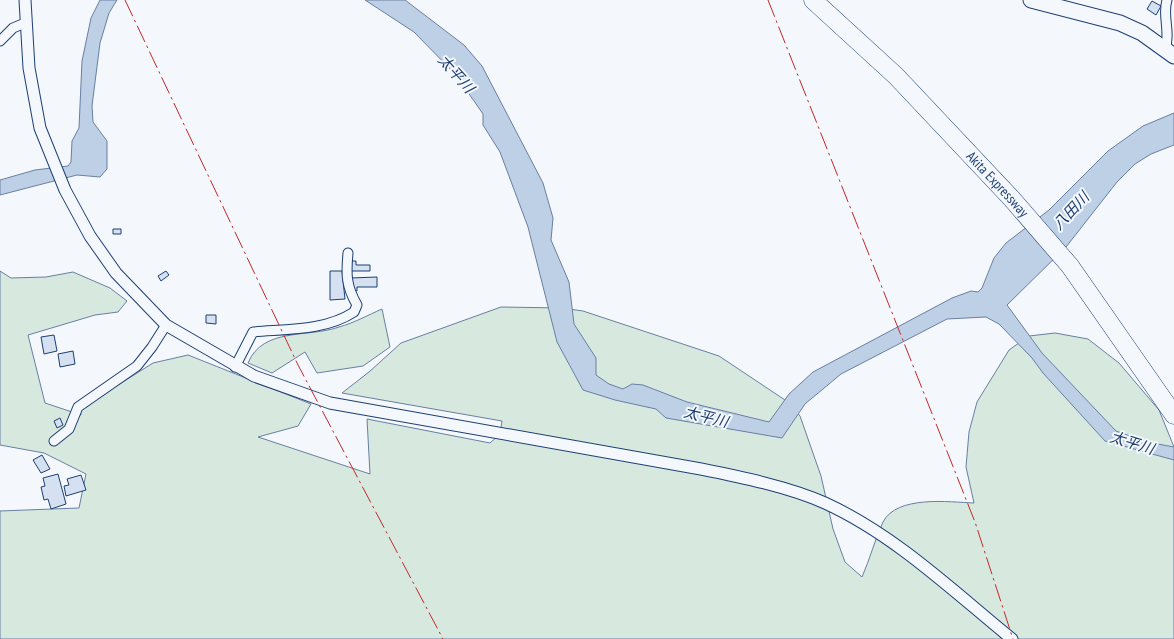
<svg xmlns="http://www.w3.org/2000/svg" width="1174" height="639" viewBox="0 0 1174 639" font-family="'PT Sans Narrow','Noto Sans JP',sans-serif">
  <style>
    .green { fill: #d7e8df; stroke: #687fa3 }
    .water { fill: #bed0e5; stroke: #687fa3 }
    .building { fill: #d5e0f0; stroke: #1d3f73 }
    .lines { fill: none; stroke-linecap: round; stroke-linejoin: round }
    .minor-casing { stroke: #1d3f73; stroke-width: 11 }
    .tertiary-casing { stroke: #1d3f73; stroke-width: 13 }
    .primary-casing { stroke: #1d3f73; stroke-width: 17 }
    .motorway-casing { stroke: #1d3f73; stroke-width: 19 }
    .minor { stroke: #f4f7fb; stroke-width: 9 }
    .tertiary { stroke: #f4f7fb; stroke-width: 11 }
    .primary { stroke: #f4f7fb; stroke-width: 15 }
    .motorway { stroke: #f4f7fb; stroke-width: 18 }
    .power { stroke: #c62828; stroke-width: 1; stroke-dasharray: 18 4 2.5 4; stroke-linecap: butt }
    .labels { text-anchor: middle; stroke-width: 4; stroke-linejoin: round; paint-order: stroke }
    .street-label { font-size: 14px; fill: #1d3f73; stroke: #f4f7fb }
    .water-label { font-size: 15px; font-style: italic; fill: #1d3f73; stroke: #f4f7fb }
  </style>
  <rect width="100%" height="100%" fill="#f4f7fb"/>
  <path class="green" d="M 0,271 L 11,278 L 46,277 L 73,272 L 110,288 L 127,301 L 118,312 L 95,315 L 28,335 L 45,403 L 81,415 L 80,409 L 153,363 L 188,355 L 311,404 L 298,426 L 258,437 L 370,474 L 367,419 L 490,443 L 500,434 L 502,421 L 342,393 L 369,372 L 401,343 L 501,307 L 562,308 L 583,311 L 719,356 L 788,402 L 800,416 L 821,476 L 833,529 L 845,562 L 862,577 C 870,559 875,539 883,522 C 897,495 949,502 974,503 L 966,467 L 969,432 L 977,402 L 1009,350 L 1029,336 L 1055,333 L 1088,339 L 1119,363 L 1159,410 L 1174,447 L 1174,639 L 0,639 L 0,511 L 79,508 L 86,474 L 44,453 L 0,445 Z
    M 382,309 L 390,347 L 363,366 L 317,373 L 305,352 L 272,373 L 248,363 C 263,327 308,338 339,327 C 354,323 368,315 382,309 Z"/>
  <path class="water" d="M 100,0 L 117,0 L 109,13 L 100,43 L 92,106 L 93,122 L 107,141 L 107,169 L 100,177 L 77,175 L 0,195 L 0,180 L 35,170 L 68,166 L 71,162 L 72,141 L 79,128 L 82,61 L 91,18 Z
    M 365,0 L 405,0 L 464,45 L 482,66 L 543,183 L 553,218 L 551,240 L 569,282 L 574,324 L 596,358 L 596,375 L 609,384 L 623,389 L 632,384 L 643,385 L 687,402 L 769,422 L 789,394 L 813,372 L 952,298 L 971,291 L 978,292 L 982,288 L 994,258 L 1006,243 L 1049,210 L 1108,151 L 1143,126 L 1174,113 L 1174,145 L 1151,154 L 1135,164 L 1117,182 L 1066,247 L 1007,305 L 1042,353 L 1116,431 L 1147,442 L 1174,447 L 1174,460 L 1105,441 L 1043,373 L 1032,358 L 999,324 L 986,317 L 947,319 L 841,374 L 805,404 L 782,438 L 666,418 L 656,409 L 615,400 L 583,390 L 557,342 L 528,227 L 500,152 L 483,125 L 483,114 L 456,75 L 414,32 Z"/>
  <path class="building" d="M 1152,1 L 1161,6 L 1156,15 L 1147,9 Z
    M 113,229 L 121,229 L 121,234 L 113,234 Z
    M 349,261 L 356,261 L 356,265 L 370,265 L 370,271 L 349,271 Z
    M 166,271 L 169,275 L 161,281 L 158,276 Z
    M 330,271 L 342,271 L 345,299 L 330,300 Z
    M 377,277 L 377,287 L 357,287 L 357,291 L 352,290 L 350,278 Z
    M 206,315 L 216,315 L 216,324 L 206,323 Z
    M 54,335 L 57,351 L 44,354 L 41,337 Z
    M 73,351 L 75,364 L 60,367 L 58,354 Z
    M 60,418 L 63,425 L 57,428 L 54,421 Z
    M 42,455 L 50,469 L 41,473 L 33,460 Z
    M 58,474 L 66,504 L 51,509 L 48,499 L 44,500 L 41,487 L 45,486 L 43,478 Z
    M 81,475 L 86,490 L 66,496 L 64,486 L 69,485 L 67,479 Z"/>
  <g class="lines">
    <g class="minor-casing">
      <path id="minor" d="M 0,41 L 13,28 L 25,23
        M 1165,49 C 1171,32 1162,16 1167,0
        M 235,367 L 253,332 C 286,329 325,331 354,312 L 357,305 C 346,286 346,274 348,253
        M 54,441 L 69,429 L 78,407 L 137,366 L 152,347 L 166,325"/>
    </g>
    <g class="tertiary-casing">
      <path id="tertiary" d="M 25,0 L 29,68 L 40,128 L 65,190 L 90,236 L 116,273 L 166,325 L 254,376 L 330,403 L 701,469 C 741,477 789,487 825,503 C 895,535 953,591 1012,639"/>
    </g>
    <g class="primary-casing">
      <path id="primary" d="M 1031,0 L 1120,23 L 1142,33 L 1174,56"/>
    </g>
    <g class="motorway-casing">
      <g id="motorway">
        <path id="s1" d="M 813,0 L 896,76 L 1012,199 L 1070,266 L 1174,415"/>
      </g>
    </g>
    <use href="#minor" class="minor"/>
    <use href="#tertiary" class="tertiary"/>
    <use href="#primary" class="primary"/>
    <use href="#motorway" class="motorway"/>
    <path class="power" d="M 125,0 L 298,365 L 443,639
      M 768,0 L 975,522 L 1013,639"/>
  </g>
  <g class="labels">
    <g class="street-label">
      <text dy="5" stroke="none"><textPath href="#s1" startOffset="261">Akita Expressway</textPath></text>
    </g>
    <g class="water-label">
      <text transform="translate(456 74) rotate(48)" y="5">太平川</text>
      <text transform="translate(1071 211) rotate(-47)" y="5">八田川</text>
      <text transform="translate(706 417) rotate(14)" y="5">太平川</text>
      <text transform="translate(1132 443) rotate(17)" y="5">太平川</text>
    </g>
  </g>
</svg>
